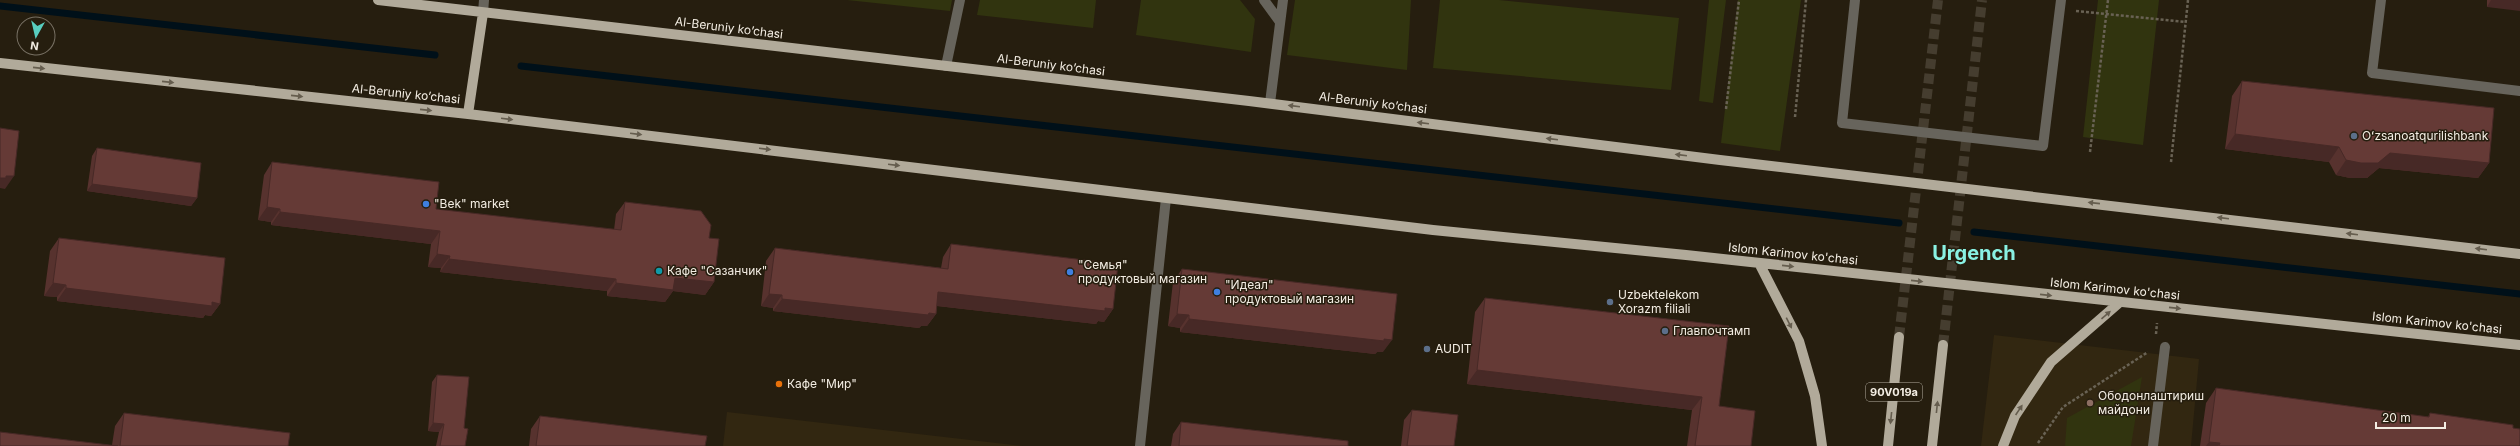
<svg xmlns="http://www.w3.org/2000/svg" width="2520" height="446" viewBox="0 0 2520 446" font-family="Inter,sans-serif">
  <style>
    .built { fill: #322711 }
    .green { fill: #31340f }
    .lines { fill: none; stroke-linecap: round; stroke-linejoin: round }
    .stream { stroke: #001019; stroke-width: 7 }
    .major-tunnel { stroke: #453d2f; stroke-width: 10; stroke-dasharray: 10 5; stroke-linecap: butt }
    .path { stroke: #696254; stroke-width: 2.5; stroke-dasharray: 3 2; stroke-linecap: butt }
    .minor { stroke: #67645c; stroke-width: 10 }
    .major { stroke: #b1aa9a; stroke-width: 10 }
    .wall { fill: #57322e }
    .shaded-wall { fill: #472926 }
    .building { fill: #653a36; stroke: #472926 }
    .oneway { fill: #655d4e }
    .service-dot { fill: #5c6f8a; stroke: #261e0f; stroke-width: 1.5 }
    .shop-dot { fill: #3f7fe0; stroke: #261e0f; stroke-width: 1.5 }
    .culture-dot { fill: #0f9aa8; stroke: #261e0f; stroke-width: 1.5 }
    .food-dot { fill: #e8710a; stroke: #261e0f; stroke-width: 1.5 }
    .education-dot { fill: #8d6e63; stroke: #261e0f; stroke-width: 1.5 }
    .labels { text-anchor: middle; stroke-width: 3; stroke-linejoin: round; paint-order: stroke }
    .shield { fill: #261e0f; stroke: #b6afa3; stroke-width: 1 }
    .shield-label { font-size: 11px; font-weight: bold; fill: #f3ede3 }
    .street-label { font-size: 12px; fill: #f3ede3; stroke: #261e0f }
    .poi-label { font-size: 12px; fill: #f3ede3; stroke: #261e0f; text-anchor: start }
    .town-label { font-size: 20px; font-weight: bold; fill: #89f1e3; stroke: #261e0f }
  </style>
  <rect width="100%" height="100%" fill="#261e0f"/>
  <path class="built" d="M 1994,335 L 2199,359 L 2191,446 L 1981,446 Z
    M 727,412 L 1023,446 L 723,446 Z"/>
  <path class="green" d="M 847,0 L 952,0 L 950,11 Z
    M 980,0 L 1096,0 L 1093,28 L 977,15 Z
    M 1141,0 L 1240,0 L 1255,19 L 1251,52 L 1136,35 Z
    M 1295,0 L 1411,0 L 1407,70 L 1287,55 Z
    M 1440,0 L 1499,0 L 1679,18 L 1671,90 L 1433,68 Z
    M 1709,0 L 1726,0 L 1713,103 L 1699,101 Z
    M 1738,0 L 1801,0 L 1780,151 L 1721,143 Z
    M 2098,0 L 2159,0 L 2143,145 L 2083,137 Z
    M 2142,377 L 2131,446 L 2065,446 L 2067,418 Z"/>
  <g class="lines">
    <path class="stream" d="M 0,6 L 435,55
      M 521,66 L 1899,223
      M 1974,232 L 2520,294"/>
    <path class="major-tunnel" d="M 1899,337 L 1938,0
      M 1943,345 L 1982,0"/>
    <path class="path" d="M 2076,11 L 2185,22
      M 1726,109 L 1739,0
      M 1795,117 L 1806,0
      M 2090,152 L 2108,0
      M 2171,162 L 2188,0
      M 2156,334 L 2157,323
      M 2038,443 L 2063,407 L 2148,352"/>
    <path class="minor" d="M 1264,0 L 1280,22
      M 1855,0 L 1842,123 L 2043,146 L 2061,0
      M 2381,0 L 2372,73 L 2520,91
      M 483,13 L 484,0
      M 946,66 L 960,0
      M 1270,103 L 1283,0
      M 1140,446 L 1166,198
      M 2153,446 L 2165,347"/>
    <path class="major" d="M 378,0 L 1249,101 L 1720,160 L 2520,254
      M 0,63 L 468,114 L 1433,230 L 1686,255 L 2520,345
      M 468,114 L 483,13
      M 1759,263 L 1799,341 L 1815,396 L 1822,446
      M 1888,446 L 1899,337
      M 1932,446 L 1943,345
      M 2003,446 L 2015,416 L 2051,362 L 2120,302"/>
  </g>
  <path class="wall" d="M 2487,0 L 2520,0 L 2487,7 Z
    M 2242,81 L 2489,163 L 2478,178 L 2379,168 L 2367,178 L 2350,178 L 2336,175 L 2329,162 L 2225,149 L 2232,96 Z
    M 97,148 L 197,198 L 191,206 L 87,191 L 92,156 Z
    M 272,162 L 436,209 L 614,230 L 616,214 L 625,202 L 709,238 L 714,282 L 705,295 L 673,291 L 665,302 L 607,296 L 607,291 L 440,272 L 441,268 L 428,267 L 431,244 L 271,225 L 271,222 L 258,220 L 264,175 Z
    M 59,238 L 220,304 L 211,316 L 205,315 L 203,318 L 57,301 L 57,297 L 44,296 L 50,251 Z
    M 951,244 L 1113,309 L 1104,322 L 1098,321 L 1096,324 L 937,306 L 936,314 L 927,326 L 921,326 L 919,328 L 773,311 L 773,308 L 761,306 L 766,261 L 775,248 L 941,268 L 943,257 Z
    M 1182,269 L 1383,352 L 1377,352 L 1375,354 L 1180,332 L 1180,328 L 1168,326 L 1173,282 Z
    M 1485,298 L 1729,326 L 1719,406 L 1751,446 L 1687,446 L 1692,410 L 1467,384 L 1475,312 Z
    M 437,375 L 464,428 L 465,446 L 436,446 L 439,432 L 428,431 L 432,382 Z
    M 2216,388 L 2428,417 L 2430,413 L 2513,428 L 2520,446 L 2200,446 L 2206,403 Z
    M 1412,410 L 1454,446 L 1401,446 L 1404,420 Z
    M 124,413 L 288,446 L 0,446 L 112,445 L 115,426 Z
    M 540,416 L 705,446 L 529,446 L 531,429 Z
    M 1181,422 L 1348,446 L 1171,446 L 1173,434 Z"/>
  <path class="shaded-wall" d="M 2491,0 L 2520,0 L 2520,11 L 2487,7 Z
    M 2235,134 L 2339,147 L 2329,162 L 2225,149 Z
    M 2390,153 L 2489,163 L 2478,178 L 2379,168 L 2367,178 L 2350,178 L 2336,175 L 2346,160 Z
    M 6,176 L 14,176 L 5,189 L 0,188 L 0,178 Z
    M 92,184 L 197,198 L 191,206 L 87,191 Z
    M 267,207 L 280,209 L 271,222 L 258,220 Z
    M 280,212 L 440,231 L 431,244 L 271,225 Z
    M 437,254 L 450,256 L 441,268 L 428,267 Z
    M 449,259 L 616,279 L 607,291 L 440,272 Z
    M 675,278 L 714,282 L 705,295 L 673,291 L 665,302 L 607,296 L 616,283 Z
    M 53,283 L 66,285 L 57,297 L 44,296 Z
    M 66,288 L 212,302 L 220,304 L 211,316 L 205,315 L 203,318 L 57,301 Z
    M 938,292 L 1105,308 L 1113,309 L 1104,322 L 1098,321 L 1096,324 L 929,305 Z
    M 769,294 L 782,295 L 773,308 L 761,306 Z
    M 782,299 L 929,313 L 936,314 L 927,326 L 921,326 L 919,328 L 773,311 Z
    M 1177,314 L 1189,315 L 1180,328 L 1168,326 Z
    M 1189,319 L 1384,339 L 1392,340 L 1383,352 L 1377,352 L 1375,354 L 1180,332 Z
    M 1477,370 L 1702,397 L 1692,410 L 1467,384 Z
    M 433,423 L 444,424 L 439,432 L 428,431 Z
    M 2209,442 L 2220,443 L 2218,446 L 2206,446 Z"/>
  <path class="building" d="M 2242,81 L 2494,108 L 2489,163 L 2390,153 L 2378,163 L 2361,163 L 2346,160 L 2339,147 L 2235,134 Z
    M 0,128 L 19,131 L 14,176 L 6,176 L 6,178 L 0,178 Z
    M 97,148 L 201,163 L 197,198 L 92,184 Z
    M 272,162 L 439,182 L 436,209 L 621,230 L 625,202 L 701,211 L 711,225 L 709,238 L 719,239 L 714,282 L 675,278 L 673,290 L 616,283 L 616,279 L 449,259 L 450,256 L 437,254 L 440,231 L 280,212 L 280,209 L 267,207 Z
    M 59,238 L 225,258 L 220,304 L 212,302 L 212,306 L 66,288 L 66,285 L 53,283 Z
    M 951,244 L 1118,264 L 1113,309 L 1105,308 L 1105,311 L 938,292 L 936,314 L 929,313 L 928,315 L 782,299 L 782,295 L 769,294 L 775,248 L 948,269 Z
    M 1182,269 L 1397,294 L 1392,340 L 1384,339 L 1384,341 L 1189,319 L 1189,315 L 1177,314 Z
    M 1485,298 L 1729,326 L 1719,406 L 1755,411 L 1751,446 L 1695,446 L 1702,397 L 1477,370 Z
    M 437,375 L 469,377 L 464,428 L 468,429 L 465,446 L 440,446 L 444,424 L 433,423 Z
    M 2216,388 L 2429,417 L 2430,413 L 2513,425 L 2513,428 L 2520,429 L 2520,446 L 2219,446 L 2220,443 L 2209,442 Z
    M 1412,410 L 1458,415 L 1454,446 L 1407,446 Z
    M 124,413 L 290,433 L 288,446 L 120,446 Z
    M 540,416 L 707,436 L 705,446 L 536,446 Z
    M 1181,422 L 1348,441 L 1348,446 L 1179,446 Z
    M 0,432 L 118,446 L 0,446 Z"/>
  <defs><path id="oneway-solid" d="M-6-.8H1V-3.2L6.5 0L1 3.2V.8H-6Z"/></defs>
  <g class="oneway">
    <use href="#oneway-solid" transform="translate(39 68) rotate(6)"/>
    <use href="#oneway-solid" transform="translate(168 82) rotate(6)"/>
    <use href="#oneway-solid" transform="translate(297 96) rotate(6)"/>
    <use href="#oneway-solid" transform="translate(1294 106) rotate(-173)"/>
    <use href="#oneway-solid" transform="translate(426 110) rotate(6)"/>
    <use href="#oneway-solid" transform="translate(507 119) rotate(7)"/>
    <use href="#oneway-solid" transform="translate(1423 123) rotate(-173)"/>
    <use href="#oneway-solid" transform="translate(636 134) rotate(7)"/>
    <use href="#oneway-solid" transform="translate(1552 139) rotate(-173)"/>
    <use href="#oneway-solid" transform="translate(765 149) rotate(7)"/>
    <use href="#oneway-solid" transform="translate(1681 155) rotate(-173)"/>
    <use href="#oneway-solid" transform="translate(894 165) rotate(7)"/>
    <use href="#oneway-solid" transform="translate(2094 203) rotate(-174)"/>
    <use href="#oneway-solid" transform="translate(2223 218) rotate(-173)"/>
    <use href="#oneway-solid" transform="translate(2352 234) rotate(-173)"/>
    <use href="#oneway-solid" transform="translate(2481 249) rotate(-173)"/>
    <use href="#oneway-solid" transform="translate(1788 266) rotate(6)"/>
    <use href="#oneway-solid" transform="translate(1917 281) rotate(6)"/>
    <use href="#oneway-solid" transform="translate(2046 295) rotate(6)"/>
    <use href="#oneway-solid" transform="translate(2175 308) rotate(6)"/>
    <use href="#oneway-solid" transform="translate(2106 315) rotate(-41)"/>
    <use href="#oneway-solid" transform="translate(1789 323) rotate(63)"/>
    <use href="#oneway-solid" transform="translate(1937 407) rotate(-84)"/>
    <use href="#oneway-solid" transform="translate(2019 410) rotate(-56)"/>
    <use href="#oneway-solid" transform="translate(1891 418) rotate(96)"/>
  </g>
  <g class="service-dot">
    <circle cx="2354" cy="136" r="4"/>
    <circle cx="1610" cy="302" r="4"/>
    <circle cx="1665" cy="331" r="4"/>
    <circle cx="1427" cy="349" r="4"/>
  </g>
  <g class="shop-dot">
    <circle cx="426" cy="204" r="4"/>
    <circle cx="1070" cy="272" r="4"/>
    <circle cx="1217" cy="292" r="4"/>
  </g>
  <circle class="culture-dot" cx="659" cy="271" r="4"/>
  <circle class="food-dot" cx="779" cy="384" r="4"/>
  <circle class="education-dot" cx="2090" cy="403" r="4"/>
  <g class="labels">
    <rect class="shield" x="1866" y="383" width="56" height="18" rx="3"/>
    <g class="shield-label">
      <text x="1894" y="396">90V019a</text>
    </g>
    <g class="street-label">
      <text transform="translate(729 28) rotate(7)" y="4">Al-Beruniy ko’chasi</text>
      <text transform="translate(1051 65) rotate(7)" y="4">Al-Beruniy ko’chasi</text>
      <text transform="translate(406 94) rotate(6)" y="4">Al-Beruniy ko’chasi</text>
      <text transform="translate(1373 103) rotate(7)" y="4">Al-Beruniy ko’chasi</text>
      <text transform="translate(1793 254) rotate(6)" y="4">Islom Karimov ko'chasi</text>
      <text transform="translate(2115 289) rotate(6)" y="4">Islom Karimov ko'chasi</text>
      <text transform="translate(2437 323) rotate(6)" y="4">Islom Karimov ko'chasi</text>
    </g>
    <g class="poi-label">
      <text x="2362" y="140">Oʻzsanoatqurilishbank</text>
      <text x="434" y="208">"Bek" market</text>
      <text x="1078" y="269">"Семья"<tspan x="1078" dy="14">продуктовый магазин</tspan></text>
      <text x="667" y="275">Кафе "Сазанчик"</text>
      <text x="1225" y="289">"Идеал"<tspan x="1225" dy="14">продуктовый магазин</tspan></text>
      <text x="1618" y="299">Uzbektelekom<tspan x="1618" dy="14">Xorazm filiali</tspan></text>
      <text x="1673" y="335">Главпочтамп</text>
      <text x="1435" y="353">AUDIT</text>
      <text x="787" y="388">Кафе "Мир"</text>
      <text x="2098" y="400">Ободонлаштириш<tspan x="2098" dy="14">майдони</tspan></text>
    </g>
    <g class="town-label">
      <text x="1974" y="260">Urgench</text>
    </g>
  </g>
  <g transform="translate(36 36) rotate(188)"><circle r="19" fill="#261e0f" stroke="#787164"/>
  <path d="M0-3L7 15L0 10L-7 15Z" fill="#58cec0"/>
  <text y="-6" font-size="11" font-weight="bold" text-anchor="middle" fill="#f3ede3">N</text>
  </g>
  <path d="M2376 422v6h69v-6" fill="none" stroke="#f3ede3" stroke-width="2"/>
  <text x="2382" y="422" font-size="12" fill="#f3ede3" stroke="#261e0f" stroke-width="3" paint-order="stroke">20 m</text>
</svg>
